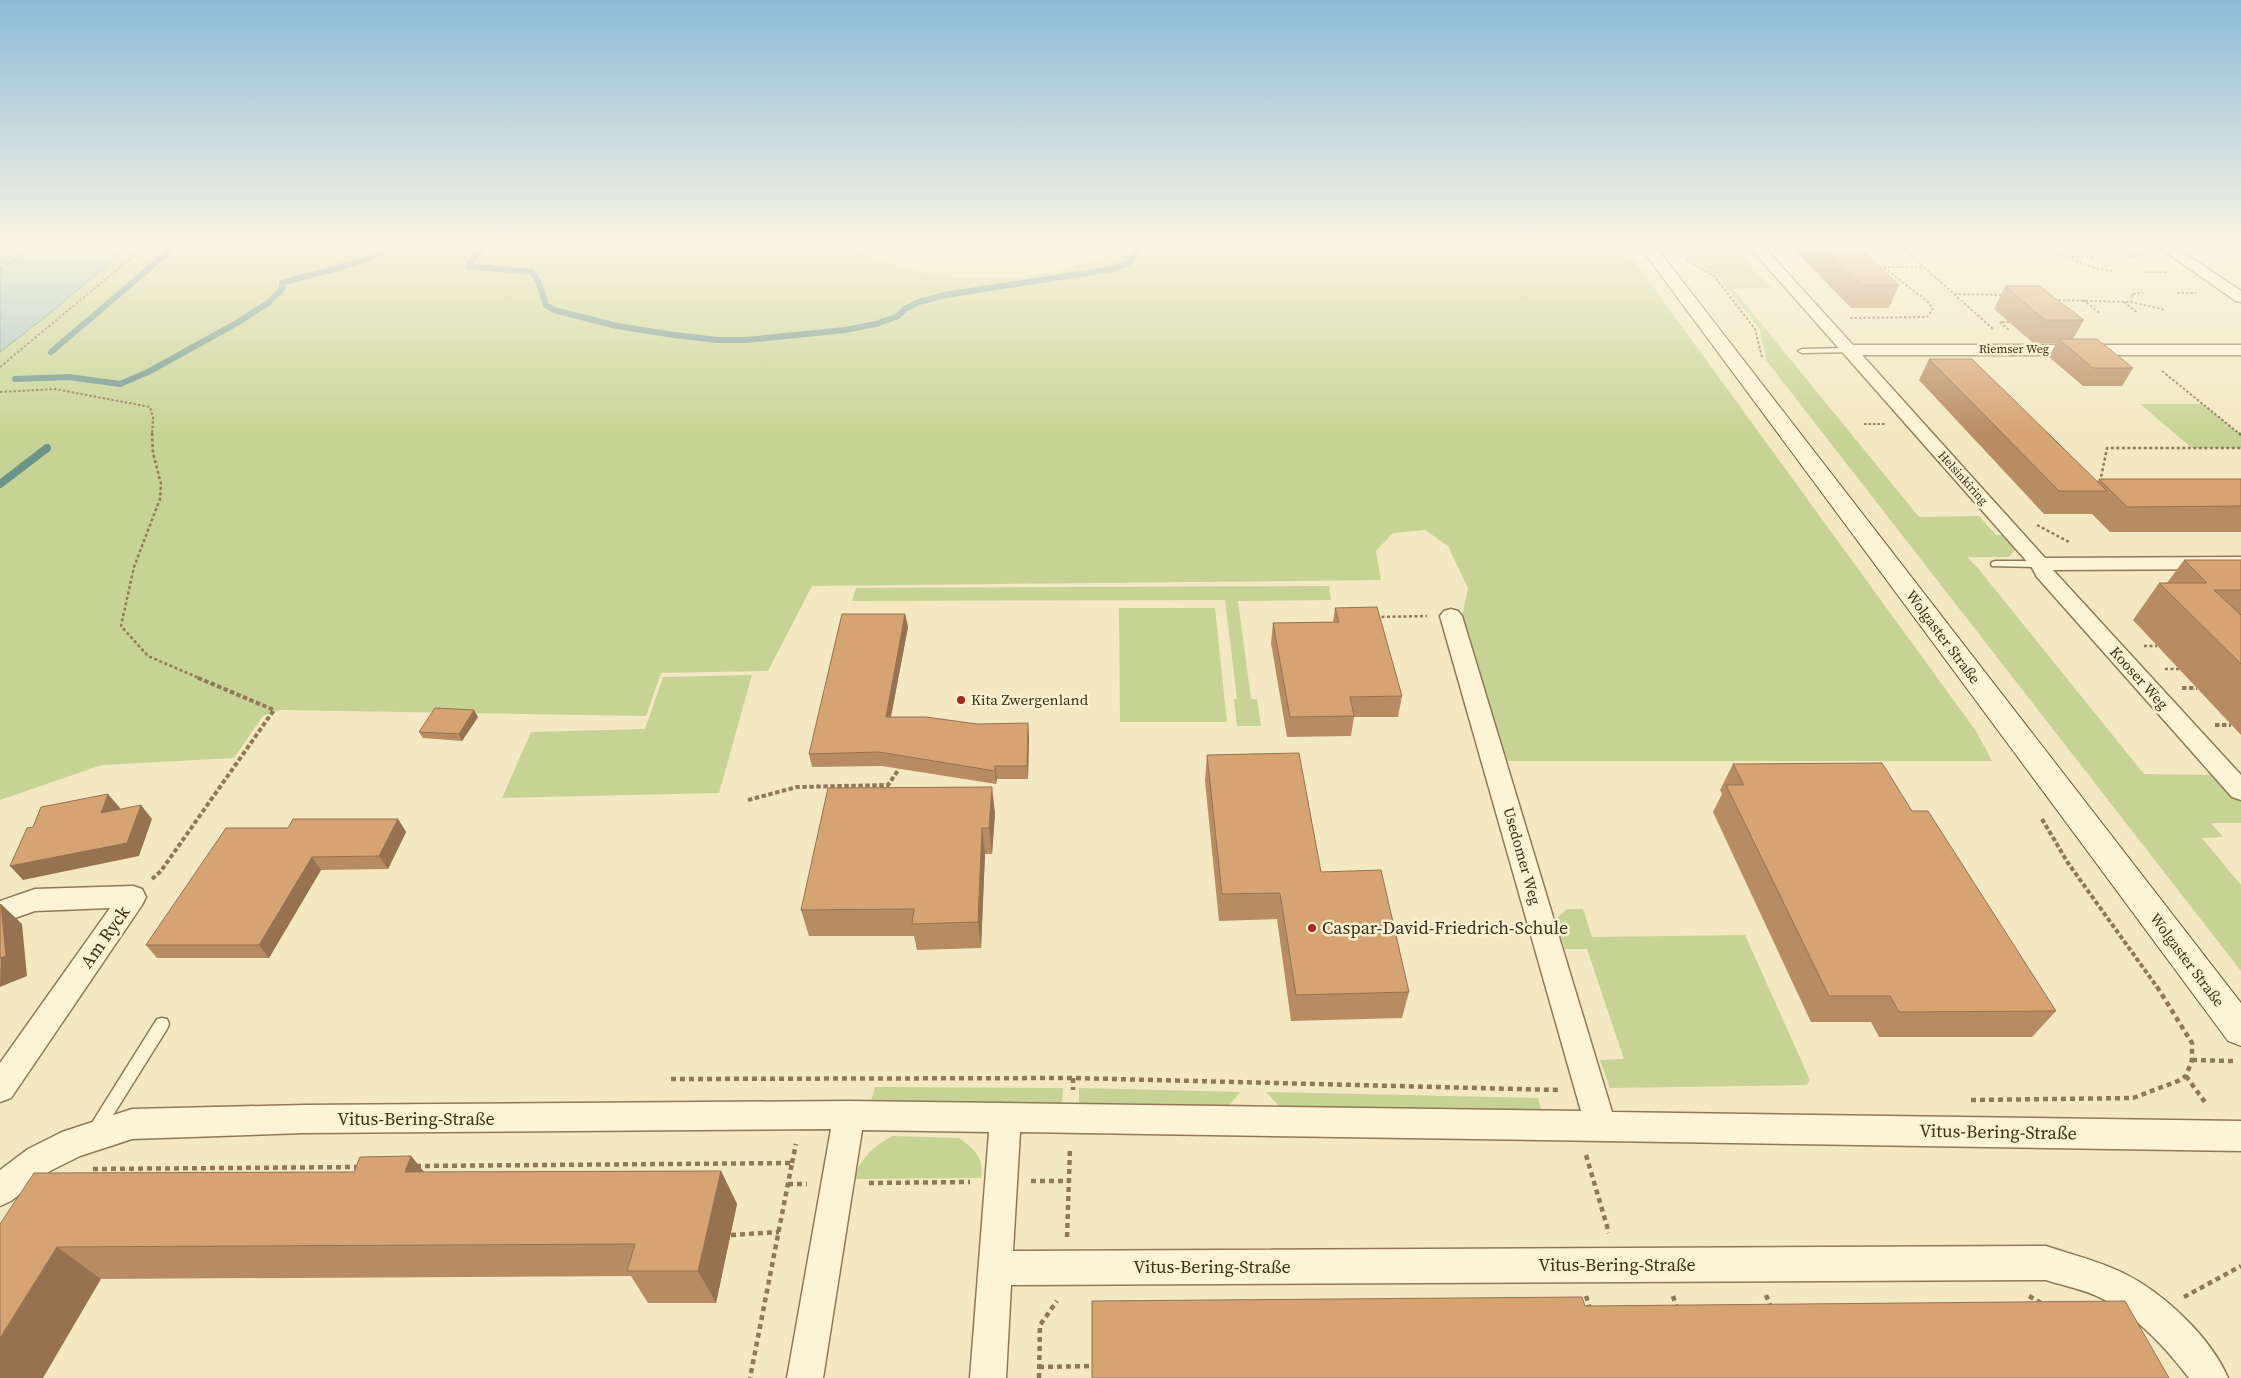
<svg xmlns="http://www.w3.org/2000/svg" width="2241" height="1378" viewBox="0 0 2241 1378" font-family="'Source Serif 4',serif">
  <style>
    .farmland { fill: #eae4ae }
    .green { fill: #c7d394 }
    .water { fill: #a4c5be; stroke: #6a958d }
    .lines { fill: none; stroke-linecap: round; stroke-linejoin: round }
    .stream-far1 { stroke: #6a958d; stroke-width: 6 }
    .stream { stroke: #6a958d; stroke-width: 8 }
    .ferry { stroke: #2a5f5f; stroke-width: 1; stroke-dasharray: 4.5 4; stroke-linecap: butt }
    .service-casing { stroke: #907856; stroke-width: 3 }
    .minor-casing { stroke: #907856; stroke-width: 3 }
    .secondary-casing { stroke: #715939; stroke-width: 2 }
    .path-far3 { stroke: #907856; stroke-width: 2; stroke-dasharray: 2.5 2; stroke-linecap: butt }
    .path-far2 { stroke: #907856; stroke-width: 2.5; stroke-dasharray: 3 2.5; stroke-linecap: butt }
    .path-far1 { stroke: #907856; stroke-width: 4; stroke-dasharray: 4.5 2.5; stroke-linecap: butt }
    .path { stroke: #907856; stroke-width: 4.5; stroke-dasharray: 5 4; stroke-linecap: butt }
    .service { fill: #fdf4d6; fill-rule: evenodd }
    .minor { fill: #fdf4d6; fill-rule: evenodd }
    .secondary { fill: #fdf4d6; fill-rule: evenodd }
    .wall { fill: #b88c63 }
    .shaded-wall { fill: #967250 }
    .building { fill: #d6a373; stroke: #967250 }
    .poi-dot { fill: #a6271e; stroke: #faf1d2; stroke-width: 2 }
    .labels { text-anchor: middle; stroke-width: 5; stroke-linejoin: round; paint-order: stroke }
    .far-street-label { font-size: 12px; fill: #3d2f1c; stroke: #faf1d2 }
    .street-label { font-size: 15px; fill: #3d2f1c; stroke: #faf1d2 }
    .poi-label { font-size: 15px; fill: #3d2f1c; stroke: #faf1d2; text-anchor: start }
    .near-poi-label { font-size: 18px; fill: #3d2f1c; stroke: #faf1d2; text-anchor: start }
    .near-street-label { font-size: 18px; fill: #3d2f1c; stroke: #faf1d2 }
  </style>
  <rect width="100%" height="100%" fill="#f3e8c1"/>
  <path class="farmland" d="M 845,243 L 1127,243 L 1113,254 L 1054,272 L 999,280 L 942,277 L 904,268 L 853,250 Z"/>
  <path class="green" d="M 133,243 L 845,243 C 856,252 869,255 882,260 C 945,283 1011,285 1076,266 C 1097,259 1109,257 1127,243 L 1621,243 L 1976,731 L 1992,761 L 1507,761 L 1462,617 L 1468,588 L 1448,546 L 1425,530 L 1393,533 L 1376,551 L 1381,580 L 812,586 L 768,671 L 661,673 L 646,716 L 280,710 L 263,716 L 234,758 L 102,765 L 0,800 L 0,352 L 49,314 Z
    M 1675,243 L 1731,243 L 1737,249 L 1749,250 L 1751,252 L 1740,253 L 1754,269 L 1766,269 L 1769,271 L 1756,272 L 1771,288 L 1733,289 L 1919,517 L 1979,516 L 1996,535 L 2005,535 L 2015,550 L 2009,557 L 1967,557 L 1977,567 L 2144,774 L 2217,775 L 2241,802 L 2241,823 L 2211,823 L 2223,837 L 2202,838 L 2241,885 L 2241,971 L 1766,360 L 1760,329 L 1717,276 L 1686,257 Z
    M 2140,404 L 2202,404 L 2241,435 L 2241,448 L 2192,448 Z
    M 1329,586 L 1331,600 L 1238,601 L 1251,699 L 1257,699 L 1261,726 L 1237,726 L 1234,699 L 1237,699 L 1225,600 L 852,601 L 856,588 Z
    M 1119,608 L 1215,608 L 1227,722 L 1120,722 Z
    M 752,675 L 719,793 L 502,798 L 531,732 L 645,729 L 663,677 Z
    M 1567,909 L 1583,909 L 1592,937 L 1745,935 L 1810,1080 L 1807,1085 L 1610,1088 L 1600,1060 L 1624,1059 L 1587,949 L 1565,949 L 1556,919 Z
    M 875,1087 L 1063,1088 L 1062,1103 L 871,1101 Z
    M 1079,1088 L 1240,1092 L 1228,1107 L 1079,1103 Z
    M 1266,1092 L 1538,1098 L 1542,1113 L 1287,1109 L 1279,1106 Z
    M 893,1136 L 959,1138 C 975,1150 984,1157 981,1178 L 852,1179 C 862,1159 872,1146 893,1136 Z"/>
  <path class="water" d="M 0,243 L 133,243 L 49,314 L 0,352 Z"/>
  <g class="lines">
    <path class="stream-far1" d="M 466,243 L 480,250 L 468,266 L 532,272 L 539,283 L 546,305 L 554,310 L 617,326 L 674,335 L 717,340 L 746,340 L 845,330 L 876,324 L 898,316 L 905,309 L 919,302 L 945,295 L 1112,269 L 1127,264 L 1143,243
      M 51,352 L 179,243
      M 15,379 L 69,377 L 120,384 L 148,372 L 235,324 L 268,303 L 282,289 L 282,283 C 322,270 362,267 397,243"/>
    <path class="stream" d="M 0,484 L 47,448"/>
    <path class="ferry" d="M 0,270 L 40,243"/>
    <g class="service-casing">
      <path id="service" d="M 1847,348 L 1851,350 L 1850,352 L 1802,353 L 1798,351 L 1802,349 Z
        M 1996,561 L 2040,561 L 2045,564 L 2040,567 L 1992,566 L 1991,564 L 1992,562 Z
        M 162,1018 L 167,1019 L 169,1024 L 167,1029 L 100,1136 L 95,1138 L 90,1136 L 87,1131 L 90,1126 L 157,1019 Z"/>
    </g>
    <g class="minor-casing">
      <path id="minor" d="M 1746,243 L 1760,243 L 1853,345 L 2241,345 L 2241,355 L 1862,355 L 2045,558 L 2241,557 L 2241,569 L 2053,570 L 2241,775 L 2241,800 L 2232,797 L 2037,577 L 2031,566 Z
        M 2153,243 L 2169,243 L 2241,291 L 2241,302 L 2236,301 Z
        M 1451,609 L 1458,611 L 1462,616 L 1612,1112 L 2241,1121 L 2241,1151 L 1020,1132 L 1013,1251 L 2046,1246 C 2072,1255 2100,1261 2125,1274 C 2164,1293 2211,1338 2228,1378 L 2189,1378 C 2166,1348 2136,1315 2101,1298 C 2084,1289 2064,1286 2046,1280 L 1011,1285 L 1006,1378 L 970,1378 L 989,1132 L 862,1130 L 823,1378 L 787,1378 L 831,1129 L 304,1133 L 132,1139 L 80,1156 L 50,1171 L 11,1201 L 0,1206 L 0,1170 L 28,1149 L 62,1132 L 132,1109 L 304,1105 L 849,1101 L 1581,1111 L 1440,616 L 1444,611 Z
        M 133,886 L 142,889 L 146,897 L 142,905 L 11,1098 L 0,1102 L 0,1063 L 110,908 L 35,911 L 0,923 L 0,901 L 35,889 Z"/>
    </g>
    <g class="secondary-casing">
      <path id="secondary" d="M 1637,243 L 1653,243 L 2241,1003 L 2241,1046 L 2228,1041 Z"/>
    </g>
    <path class="path-far3" d="M 1897,243 L 1993,329
      M 2004,243 L 2014,251
      M 2106,243 L 2133,243
      M 1902,247 L 2047,250 L 2095,268 L 2112,271
      M 2050,251 L 2056,244 L 2075,244
      M 2210,253 L 2241,249
      M 2124,256 L 2146,256
      M 2072,257 L 2093,257
      M 1686,259 L 1715,277 L 1755,329 L 1762,357
      M 2146,272 L 2166,272
      M 2177,293 L 2196,293
      M 1954,294 L 2003,295
      M 2054,300 L 2131,302 L 2166,310
      M 2083,300 L 2100,313
      M 2124,302 L 2138,313
      M 2131,302 L 2132,294 L 2143,293
      M 1850,318 L 1927,317 L 1933,309 L 1928,302 L 1883,267 L 1924,267
      M 2009,322 L 2000,322 L 2009,330
      M 0,367 L 149,243
      M 2162,371 L 2241,435
      M 0,392 L 55,389 L 150,407 L 153,417 L 152,435
      M 1864,424 L 1886,424"/>
    <path class="path-far2" d="M 152,433 L 153,453 L 161,484 L 160,499 L 134,567 L 121,626 L 148,656 L 199,678
      M 2239,433 L 2241,435
      M 2100,482 L 2107,448 L 2241,448
      M 2037,525 L 2069,542
      M 1376,617 L 1427,616
      M 2144,646 L 2157,646
      M 2165,669 L 2179,669"/>
    <path class="path-far1" d="M 2182,688 L 2197,688
      M 2215,725 L 2231,725
      M 748,800 L 797,787 L 888,785 L 899,769
      M 2042,819 L 2068,863 L 2157,987
      M 152,879 L 161,871 L 274,710 L 196,677"/>
    <path class="path" d="M 2192,1060 L 2233,1061
      M 2186,1076 L 2207,1105
      M 1073,1078 L 1073,1090
      M 671,1079 L 1073,1078 L 1559,1090
      M 1971,1100 L 2133,1098 L 2178,1081 L 2186,1076 L 2192,1060 L 2192,1043 L 2156,985
      M 1586,1155 L 1609,1233
      M 792,1163 L 796,1144
      M 416,1166 L 792,1163 L 750,1378
      M 93,1169 L 359,1167
      M 1031,1181 L 1069,1181
      M 869,1183 L 970,1182
      M 788,1184 L 807,1184
      M 731,1235 L 779,1232
      M 1067,1237 L 1070,1148
      M 1766,1295 L 1771,1308
      M 1586,1296 L 1590,1309
      M 1673,1296 L 1677,1309
      M 2029,1296 L 2041,1303
      M 2184,1297 L 2241,1266
      M 1039,1367 L 1094,1366
      M 1039,1378 L 1040,1325 L 1057,1301"/>
    <use href="#service" class="service"/>
    <use href="#minor" class="minor"/>
    <use href="#secondary" class="secondary"/>
  </g>
  <path class="wall" d="M 1790,243 L 1854,243 L 1899,285 L 1889,308 L 1851,308 L 1789,244 Z
    M 2192,243 L 2241,243 L 2241,247 L 2200,248 Z
    M 2005,286 L 2084,320 L 2073,339 L 2133,368 L 2122,386 L 2083,386 L 2049,357 L 2056,343 L 2033,343 L 1994,309 Z
    M 1929,359 L 2097,482 L 2099,479 L 2241,479 L 2241,532 L 2110,532 L 2092,514 L 2044,514 L 1919,380 Z
    M 2184,560 L 2241,560 L 2241,735 L 2133,620 L 2159,583 L 2167,583 Z
    M 1335,608 L 1402,696 L 1398,717 L 1354,717 L 1351,736 L 1287,737 L 1271,643 L 1273,623 L 1333,622 Z
    M 905,614 L 908,627 L 891,717 L 1029,736 L 1028,779 L 997,779 L 996,784 L 882,766 L 812,767 L 809,754 Z
    M 478,717 L 462,741 L 423,738 L 419,732 Z
    M 1207,755 L 1321,872 L 1409,992 L 1402,1018 L 1291,1021 L 1277,919 L 1219,921 L 1205,781 Z
    M 1733,764 L 1912,811 L 2056,1011 L 2032,1037 L 1879,1037 L 1871,1022 L 1811,1022 L 1713,812 L 1722,794 L 1720,790 Z
    M 995,813 L 992,854 L 985,854 L 981,948 L 917,950 L 914,936 L 809,936 L 801,910 Z
    M 398,819 L 406,832 L 388,869 L 321,870 L 269,958 L 157,958 L 146,945 L 288,828 Z
    M 411,1156 L 424,1172 L 721,1171 L 737,1204 L 716,1303 L 648,1303 L 631,1276 L 101,1279 L 0,1224 L 354,1172 Z"/>
  <path class="shaded-wall" d="M 905,614 L 908,627 L 888,731 L 886,717 Z
    M 474,710 L 478,717 L 462,741 L 459,734 Z
    M 1028,723 L 1029,736 L 1028,779 L 1027,766 Z
    M 995,766 L 997,779 L 996,784 L 995,771 Z
    M 992,787 L 995,813 L 992,854 L 989,828 Z
    M 108,794 L 120,808 L 112,827 L 101,813 Z
    M 141,805 L 152,819 L 139,856 L 23,880 L 10,866 Z
    M 398,819 L 406,832 L 388,869 L 379,856 Z
    M 982,828 L 985,854 L 981,948 L 978,922 Z
    M 312,857 L 321,870 L 269,958 L 259,945 Z
    M 1,904 L 22,924 L 27,976 L 0,987 Z
    M 411,1156 L 439,1190 L 405,1172 Z
    M 721,1171 L 737,1204 L 716,1303 L 698,1271 Z
    M 57,1247 L 101,1279 L 43,1378 L 0,1378 L 0,1338 Z"/>
  <path class="building" d="M 1818,243 L 1854,243 L 1899,285 L 1861,285 Z
    M 2005,286 L 2039,286 L 2084,320 L 2045,320 Z
    M 2059,339 L 2097,339 L 2133,368 L 2093,368 Z
    M 1929,359 L 1972,359 L 2107,491 L 2059,491 Z
    M 2099,479 L 2241,479 L 2241,506 L 2127,507 Z
    M 2184,560 L 2241,560 L 2241,590 L 2214,590 L 2241,615 L 2241,664 L 2159,583 L 2207,583 Z
    M 1377,607 L 1402,696 L 1350,697 L 1354,716 L 1290,717 L 1273,623 L 1339,622 L 1335,608 Z
    M 842,614 L 905,614 L 886,717 L 926,717 L 977,724 L 1028,723 L 1027,766 L 995,766 L 995,771 L 879,752 L 809,754 Z
    M 435,708 L 474,710 L 459,734 L 419,732 Z
    M 1299,753 L 1321,872 L 1381,870 L 1409,992 L 1296,995 L 1280,893 L 1222,894 L 1207,755 Z
    M 1882,763 L 1912,811 L 1928,811 L 2056,1011 L 1899,1012 L 1890,996 L 1829,996 L 1726,785 L 1744,785 L 1733,764 Z
    M 992,787 L 989,828 L 982,828 L 978,922 L 912,924 L 914,909 L 801,910 L 828,788 Z
    M 108,794 L 101,813 L 141,805 L 127,843 L 10,866 L 27,828 L 33,827 L 41,807 Z
    M 293,819 L 398,819 L 379,856 L 312,857 L 259,945 L 146,945 L 226,828 L 288,828 Z
    M 1,904 L 6,956 L 0,958 L 0,905 Z
    M 411,1156 L 405,1172 L 721,1171 L 698,1271 L 627,1271 L 635,1244 L 57,1247 L 0,1338 L 0,1224 L 34,1173 L 354,1172 L 360,1157 Z
    M 1582,1297 L 1585,1306 L 2125,1301 L 2169,1378 L 1092,1378 L 1092,1301 Z"/>
  <linearGradient id="sky" x2="0" y2="1"><stop stop-color="#8dbbd7"/><stop offset="0.56" stop-color="#faf5e3"/><stop offset="1" stop-color="#faf5e3" stop-opacity="0"/></linearGradient>
  <rect width="2241" height="435" fill="url(#sky)"/>
  <g class="poi-dot">
    <circle cx="961" cy="700" r="5"/>
    <circle cx="1312" cy="928" r="5"/>
  </g>
  <g class="labels">
    <g class="far-street-label">
      <text x="2014" y="353">Riemser Weg</text>
      <text transform="translate(1963 478) rotate(48)" y="4">Helsinkiring</text>
    </g>
    <g class="street-label">
      <text transform="translate(1943 637) rotate(53)" y="5">Wolgaster Straße</text>
      <text transform="translate(2139 678) rotate(48)" y="5">Kooser Weg</text>
      <text transform="translate(1522 856) rotate(74)" y="5">Usedomer Weg</text>
      <text transform="translate(2187 960) rotate(53)" y="5">Wolgaster Straße</text>
    </g>
    <g class="poi-label">
      <text x="971" y="705">Kita Zwergenland</text>
    </g>
    <g class="near-poi-label">
      <text x="1322" y="934">Caspar-David-Friedrich-Schule</text>
    </g>
    <g class="near-street-label">
      <text transform="translate(105 937) rotate(-55)" y="6">Am Ryck</text>
      <text x="416" y="1125">Vitus-Bering-Straße</text>
      <text transform="translate(1998 1132) rotate(1)" y="6">Vitus-Bering-Straße</text>
      <text x="1617" y="1271">Vitus-Bering-Straße</text>
      <text x="1212" y="1273">Vitus-Bering-Straße</text>
    </g>
  </g>
</svg>
